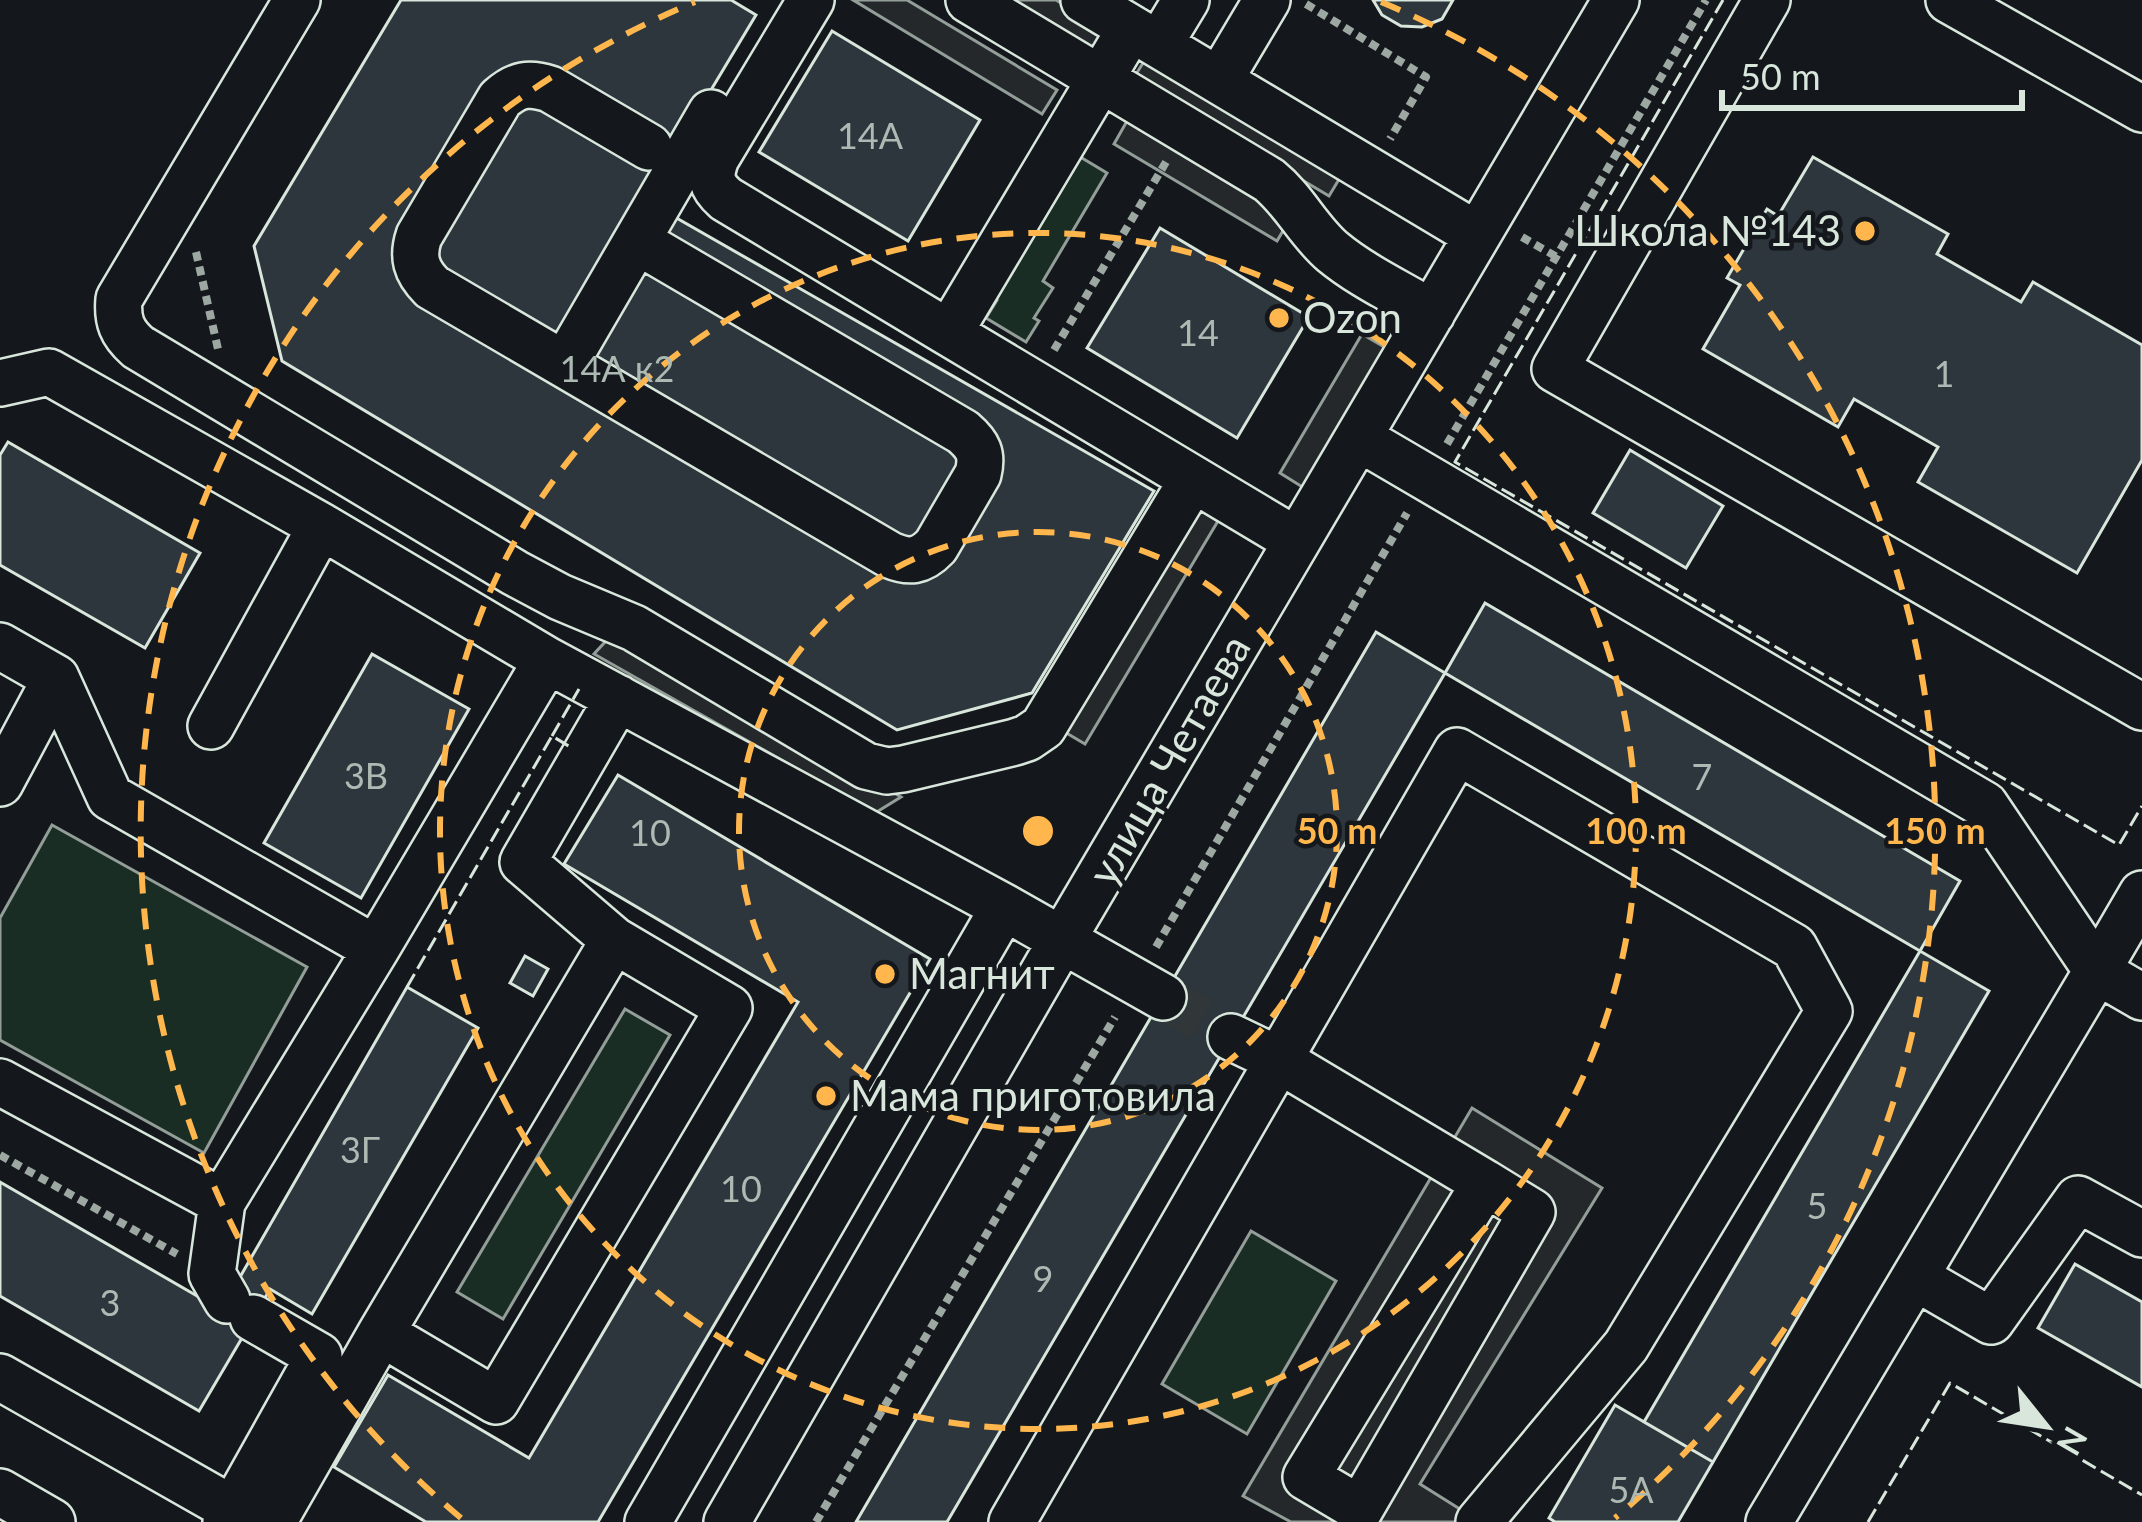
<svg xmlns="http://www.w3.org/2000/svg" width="2142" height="1522" viewBox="0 0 2142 1522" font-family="Lato,sans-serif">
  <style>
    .green { fill: #1a2d24; stroke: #939e99; stroke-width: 3 }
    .parking { fill: #24282b; stroke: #939e99; stroke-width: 3 }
    .building { fill: #2c363c; stroke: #d8e6dc; stroke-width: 3 }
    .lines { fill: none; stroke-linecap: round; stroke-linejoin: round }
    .minor-tunnel { stroke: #313739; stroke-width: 45; stroke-dasharray: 45 22; stroke-linecap: butt }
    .minor-casing { stroke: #d8e6dc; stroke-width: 50 }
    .path { stroke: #9da8a2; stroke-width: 8; stroke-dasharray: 9 6; stroke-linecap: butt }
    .minor { stroke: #14181c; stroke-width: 45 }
    .fence { stroke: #d8e6dc; stroke-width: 3; stroke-dasharray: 15 6; stroke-linecap: butt }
    .ring { fill: none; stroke: #ffb74d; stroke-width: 6; stroke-dasharray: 21 15 }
    .poi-dot { fill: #ffb74d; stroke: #14181c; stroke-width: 4.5 }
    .labels { text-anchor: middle; stroke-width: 9; stroke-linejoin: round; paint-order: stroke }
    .number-label { font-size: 36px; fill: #adbab4 }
    .poi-label { font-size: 42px; fill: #d8e6dc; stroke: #14181c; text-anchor: start }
    .street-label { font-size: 42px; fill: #d8e6dc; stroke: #14181c }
    .centre { fill: #ffb74d; stroke: #14181c; stroke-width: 6 }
    .ring-label { font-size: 36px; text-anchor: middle; font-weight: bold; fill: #ffb74d; stroke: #14181c; stroke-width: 9; stroke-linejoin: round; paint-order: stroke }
  </style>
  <rect width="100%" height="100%" fill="#14181c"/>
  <path class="green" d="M 1077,155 L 1107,173 L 1043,281 L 1053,288 L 1034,318 L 1039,321 L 1026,342 L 986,318 L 997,300 L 992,296 Z
    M 52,825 L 307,967 L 204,1153 L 0,1040 L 0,918 Z
    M 625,1009 L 670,1035 L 503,1319 L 457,1292 Z
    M 1251,1231 L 1336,1281 L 1247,1434 L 1162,1384 Z"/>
  <path class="parking" d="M 853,0 L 907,0 L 1057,90 L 1042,114 Z
    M 999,0 L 1056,0 L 1109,32 L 1094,57 Z
    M 1148,55 L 1344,171 L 1329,196 L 1133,79 Z
    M 1127,121 L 1290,219 L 1277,241 L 1114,144 Z
    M 1362,334 L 1386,348 L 1304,488 L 1280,473 Z
    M 1197,508 L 1218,521 L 1085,744 L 1063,731 Z
    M 618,628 L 901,797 L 875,813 L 594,654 Z
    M 1472,1108 L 1602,1188 L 1420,1484 L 1471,1516 L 1468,1522 L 1291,1522 L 1243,1496 Z"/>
  <path class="building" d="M 401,0 L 731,0 L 756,15 L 645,200 L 1154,491 L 1032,693 L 897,730 L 282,361 L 254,246 Z
    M 1373,0 L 1453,0 L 1442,19 L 1422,27 L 1401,26 L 1382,15 Z
    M 832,31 L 980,120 L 908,241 L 759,152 Z
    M 1813,157 L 1948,234 L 1937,254 L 2021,302 L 2033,282 L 2142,345 L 2142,460 L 2077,573 L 1918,482 L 1938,447 L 1854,399 L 1838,427 L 1703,349 L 1740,285 L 1727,278 L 1767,209 L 1778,216 Z
    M 1160,228 L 1309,317 L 1237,438 L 1087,348 Z
    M 8,442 L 200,553 L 145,648 L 0,565 L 0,455 Z
    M 1630,450 L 1723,506 L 1686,568 L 1593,513 Z
    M 1485,603 L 1960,881 L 1920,951 L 1445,673 Z
    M 1376,632 L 1445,673 L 947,1522 L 856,1522 Z
    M 372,654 L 469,709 L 361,898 L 264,843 Z
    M 618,775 L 930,959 L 598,1522 L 426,1522 L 334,1467 L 388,1375 L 529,1458 L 798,1002 L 564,864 Z
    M 1920,951 L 1989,991 L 1713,1462 L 1644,1422 Z
    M 525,956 L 548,969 L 533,996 L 510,983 Z
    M 407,987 L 478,1028 L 312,1314 L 270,1289 L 249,1326 L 221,1310 Z
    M 0,1182 L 249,1326 L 199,1411 L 0,1296 Z
    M 2075,1264 L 2142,1302 L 2142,1387 L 2038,1328 Z
    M 1615,1405 L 1713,1462 L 1678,1522 L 1555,1522 L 1549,1518 Z"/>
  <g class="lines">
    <path class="minor-tunnel" d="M 1163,997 L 1231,1037"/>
    <g class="minor-casing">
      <path id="minor" d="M 297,0 L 119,299 C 117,321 122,333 138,347 L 515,573 L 560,597 L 634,628 L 866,766 L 887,771 L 903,769 L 1015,742 L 1027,738 L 1043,727 L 1193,479
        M 811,0 L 716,158 C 709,177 711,186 726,199 L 949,333 L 1131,28
        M 969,0 L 1269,180 C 1295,201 1308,231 1333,252 C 1362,276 1399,293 1432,313
        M 1084,0 L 1477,235
        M 1767,0 L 1555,369 L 2142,707
        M 1949,0 L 2142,109
        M 1160,43 L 1186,0
        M 1220,79 L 1267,0
        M 637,241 L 963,432 C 978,445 983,454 978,474 L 936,546 C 921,562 909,563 890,555 L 432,287 C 416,271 412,257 419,236 L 500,99 C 517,84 529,82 550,89 L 649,147
        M 949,333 L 1297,541
        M 565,364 L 711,113
        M 0,383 L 49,372 L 321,526 L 547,660 L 376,949
        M 1359,438 L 1985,805 L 2097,971 L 1769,1522
        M 0,646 L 56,678 L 110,797 L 376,949 L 222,1202 L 0,1082
        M 547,660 L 1004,907
        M 211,726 L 321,526
        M 0,783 L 56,678
        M 2142,894 L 2097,971 L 2142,997
        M 614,940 L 523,862 L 618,698
        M 1231,1037 L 1279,1060 L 1485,1183 L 1306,1477 L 1360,1509 L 1532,1212 L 1485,1183
        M 222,1202 L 212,1274 L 227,1300
        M 1915,1277 L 1991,1321 L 2078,1199 L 2142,1234
        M 0,1377 L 234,1510
        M 0,1492 L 52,1522
        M 226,1522 L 319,1356 L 253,1318
        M 273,1522 L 381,1333 L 614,940 L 729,1008 L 496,1401 L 381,1333
        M 648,1522 L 1004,907 L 1163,997
        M 727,1522 L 1062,940 L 1616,0
        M 1012,1522 L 1457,751 L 1794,947 L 1829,1011 L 1626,1346 L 1479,1522"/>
    </g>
    <path class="path" d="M 1306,4 L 1426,77 L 1390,139
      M 1522,237 L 1557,257
      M 196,252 L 218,349
      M 1054,350 L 1166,162
      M 1447,444 L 1706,0
      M 1156,947 L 1407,513
      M 0,1155 L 177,1254
      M 816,1522 L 1115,1017"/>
    <use href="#minor" class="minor"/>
    <path class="fence" d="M 1723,0 L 1455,462 L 2119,845 L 2142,806
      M 552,736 L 579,689
      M 407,987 L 552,736 L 572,748
      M 1868,1522 L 1950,1383 L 2142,1495"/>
  </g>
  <g class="ring">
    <circle cx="1038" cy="831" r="299"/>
    <circle cx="1038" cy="831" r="598"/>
    <path d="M461 1518A897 897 0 0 1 695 2M1381 2A897 897 0 0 1 1615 1518"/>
  </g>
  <g class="poi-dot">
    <circle cx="1865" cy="231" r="12"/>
    <circle cx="1279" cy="318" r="12"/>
    <circle cx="885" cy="974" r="12"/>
    <circle cx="826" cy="1096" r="12"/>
  </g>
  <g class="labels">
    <g class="number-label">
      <text x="870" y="149">14А</text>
      <text x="1198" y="346">14</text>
      <text x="617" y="382">14А к2</text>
      <text x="1944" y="387">1</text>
      <text x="366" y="789">3В</text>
      <text x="1702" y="790">7</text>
      <text x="650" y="846">10</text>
      <text x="360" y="1163">3Г</text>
      <text x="741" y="1202">10</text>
      <text x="1817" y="1219">5</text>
      <text x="1043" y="1292">9</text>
      <text x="110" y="1316">3</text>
      <text x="1631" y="1503">5А</text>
    </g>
    <g class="poi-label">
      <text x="1841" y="246" text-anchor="end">Школа №143</text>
      <text x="1303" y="333">Ozon</text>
      <text x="909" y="989">Магнит</text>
      <text x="850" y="1111">Мама приготовила</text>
    </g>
    <g class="street-label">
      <text transform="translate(1169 760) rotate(-60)" y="15">улица Четаева</text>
    </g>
  </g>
  <circle cx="1038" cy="831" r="18" class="centre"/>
  <g class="ring-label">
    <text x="1337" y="844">50 m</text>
    <text x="1636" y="844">100 m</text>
    <text x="1935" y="844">150 m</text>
  </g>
  <g transform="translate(2046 1426) rotate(120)" stroke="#14181c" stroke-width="9" paint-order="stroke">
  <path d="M0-9L21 45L0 30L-21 45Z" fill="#d8e6dc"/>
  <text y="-18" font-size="33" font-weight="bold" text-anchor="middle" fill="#d8e6dc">N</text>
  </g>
  <path d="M1722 90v18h300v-18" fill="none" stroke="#d8e6dc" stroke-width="6"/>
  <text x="1740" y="90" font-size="36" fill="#d8e6dc" stroke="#14181c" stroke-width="9" paint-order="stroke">50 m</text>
</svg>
